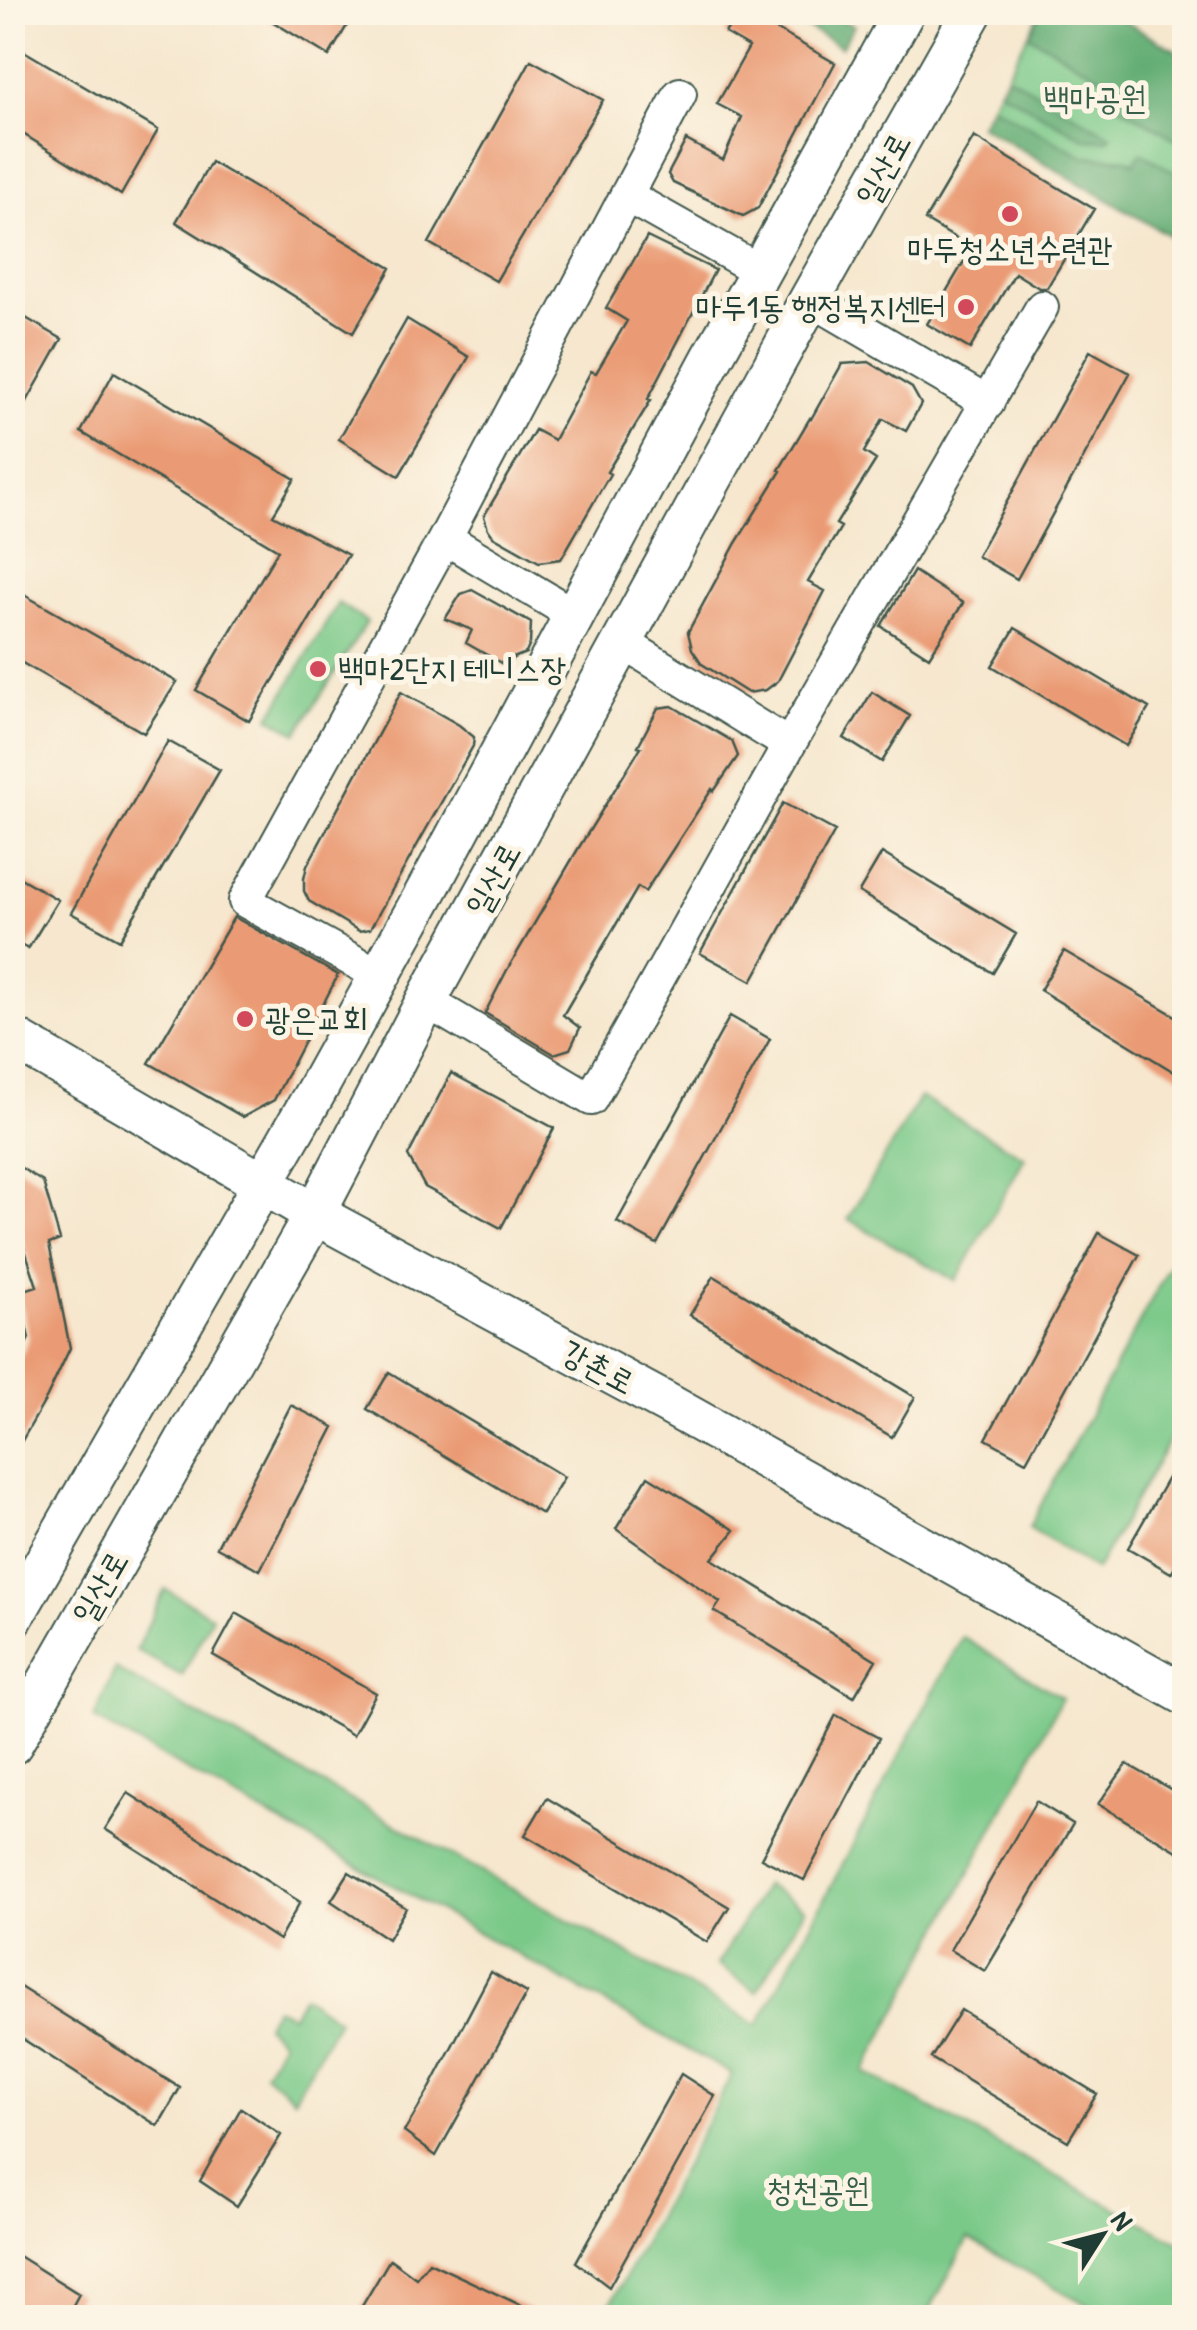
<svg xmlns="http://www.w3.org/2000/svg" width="1197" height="2330" viewBox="0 0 1197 2330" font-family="'Patrick Hand','Poor Story',sans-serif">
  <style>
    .green { fill: #7ac989; stroke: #4c835e; stroke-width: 2.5 }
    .forest { fill: #63ad75; stroke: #417554; stroke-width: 2.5 }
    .building { fill: #ea9b75 }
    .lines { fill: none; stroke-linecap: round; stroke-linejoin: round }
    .minor-casing { stroke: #3f564b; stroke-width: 36 }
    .major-casing { stroke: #3f564b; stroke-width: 44 }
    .minor { stroke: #fff; stroke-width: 32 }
    .major { stroke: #fff; stroke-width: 40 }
    .poi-dot { fill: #d1495b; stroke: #fcf5e5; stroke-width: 4 }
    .labels { text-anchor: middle; stroke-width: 10; stroke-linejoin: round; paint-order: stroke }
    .park-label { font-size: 32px; fill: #366049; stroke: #fcf5e5 }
    .street-label { font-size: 32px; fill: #1f3d34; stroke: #fcf5e5 }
    .poi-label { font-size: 32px; fill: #1f3d34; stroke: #fcf5e5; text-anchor: start }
  </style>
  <rect width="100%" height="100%" fill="#fcf5e5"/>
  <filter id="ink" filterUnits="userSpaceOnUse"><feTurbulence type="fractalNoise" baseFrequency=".01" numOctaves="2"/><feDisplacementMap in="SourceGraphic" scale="20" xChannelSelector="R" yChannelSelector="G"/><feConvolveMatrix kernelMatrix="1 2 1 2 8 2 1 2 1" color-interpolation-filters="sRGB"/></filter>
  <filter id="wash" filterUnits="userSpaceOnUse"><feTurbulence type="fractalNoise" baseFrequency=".0048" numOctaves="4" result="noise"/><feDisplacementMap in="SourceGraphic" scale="40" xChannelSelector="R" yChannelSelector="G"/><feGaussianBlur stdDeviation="2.25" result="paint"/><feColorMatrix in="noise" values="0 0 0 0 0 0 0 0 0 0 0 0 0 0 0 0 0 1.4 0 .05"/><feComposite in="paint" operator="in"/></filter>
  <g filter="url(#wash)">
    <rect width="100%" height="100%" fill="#f6e7ce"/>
    <path class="green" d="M 1040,13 L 1110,13 L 1184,55 L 1184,244 L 980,125 Z
      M 338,603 L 367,622 L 297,733 L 270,717 Z
      M 920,1097 L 1025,1157 L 956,1281 L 848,1219 Z
      M 1184,1239 L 1184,1414 L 1096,1570 L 1029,1527 Z
      M 165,1589 L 212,1616 L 182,1676 L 136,1650 Z
      M 962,1637 L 1062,1698 L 864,2072 L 1184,2245 L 1184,2317 L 1109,2317 L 968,2239 L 926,2317 L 604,2317 L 732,2074 L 94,1719 L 115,1669 L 758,2025 Z
      M 765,1885 L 805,1909 L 757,1992 L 717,1965 Z
      M 303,1995 L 338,2020 L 294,2098 L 264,2073 L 282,2041 L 265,2025 L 275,2008 L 292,2015 Z"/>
    <path class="forest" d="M 782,13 L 828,13 L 854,26 L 841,47 Z
      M 1040,13 L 1110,13 L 1184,55 L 1184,144 L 1109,100 L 1116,86 L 1029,35 Z
      M 1007,75 L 1111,136 L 1107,140 L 1086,139 L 999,90 Z
      M 991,105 L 1083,156 L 1127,159 L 1134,163 L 1141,153 L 1184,178 L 1184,244 L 980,125 Z"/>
    <g id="blocks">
      <path class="building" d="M 257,12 L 355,12 L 329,56 Z
        M 738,12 L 746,12 L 835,63 L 758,208 L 743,216 L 673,183 L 668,174 L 686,140 L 723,160 L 742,117 L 717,104 L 749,47 L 725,33 Z
        M 12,44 L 158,130 L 121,195 L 12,127 Z
        M 531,60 L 603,100 L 496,281 L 429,243 Z
        M 974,137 L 1094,209 L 1047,288 L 1039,288 L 1015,273 L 970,349 L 927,324 L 972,248 L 925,220 Z
        M 211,162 L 391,268 L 353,333 L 176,222 Z
        M 647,237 L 715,270 L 648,399 L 651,400 L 607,472 L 610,474 L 561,559 L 539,562 L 493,536 L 488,529 L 484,516 L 535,430 L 554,440 L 591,371 L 596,373 L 627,321 L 606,308 Z
        M 12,310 L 62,339 L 26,403 L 12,395 Z
        M 407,319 L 469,357 L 399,476 L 339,439 Z
        M 1090,351 L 1130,373 L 1017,579 L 977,556 Z
        M 869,362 L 912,388 L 921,404 L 906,431 L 883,419 L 864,452 L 876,460 L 836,524 L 841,527 L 808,582 L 825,591 L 778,681 L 766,690 L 748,693 L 702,664 L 692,649 L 688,632 L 736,543 L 781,471 L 779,470 L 810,418 L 811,419 L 842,364 Z
        M 114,372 L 295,479 L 273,515 L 348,555 L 249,721 L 196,690 L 278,550 L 81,432 Z
        M 914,571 L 963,603 L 929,657 L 881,626 Z
        M 12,588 L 177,682 L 144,733 L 12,657 Z
        M 472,590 L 531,623 L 530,644 L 526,653 L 513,658 L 508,667 L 466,643 L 472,630 L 445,619 L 461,594 Z
        M 1015,628 L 1149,708 L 1126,746 L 992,666 Z
        M 401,692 L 459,725 L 474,737 L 473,746 L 370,929 L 359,931 L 309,901 L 304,891 L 304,879 L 307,866 Z
        M 872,692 L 910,716 L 882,762 L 844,738 Z
        M 672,706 L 732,741 L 738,756 L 714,791 L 712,789 L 645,892 L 638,887 L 563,1015 L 580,1028 L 570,1049 L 554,1054 L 485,1013 L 507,970 L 578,849 L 641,747 L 638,746 L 658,708 Z
        M 168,741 L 220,770 L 120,940 L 71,913 Z
        M 783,803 L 835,831 L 752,981 L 700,953 Z
        M 882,853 L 1016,934 L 993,973 L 859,892 Z
        M 12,873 L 58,900 L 28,949 L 12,940 Z
        M 234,917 L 338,975 L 274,1100 L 243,1117 L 149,1063 Z
        M 1064,951 L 1184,1021 L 1184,1078 L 1040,990 Z
        M 730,1016 L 770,1039 L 657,1244 L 617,1222 Z
        M 451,1073 L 554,1128 L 501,1228 L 425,1187 L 408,1156 Z
        M 12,1162 L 43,1182 L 60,1240 L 49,1244 L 70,1348 L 47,1397 L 12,1458 L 12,1373 L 29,1338 L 18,1292 L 37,1286 L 12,1211 Z
        M 1099,1233 L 1139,1255 L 1026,1461 L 986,1439 Z
        M 714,1276 L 915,1397 L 892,1437 L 690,1315 Z
        M 389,1372 L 564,1477 L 542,1514 L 367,1409 Z
        M 291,1405 L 334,1427 L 260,1570 L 217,1547 Z
        M 1184,1450 L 1184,1550 L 1171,1573 L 1128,1548 Z
        M 648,1476 L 735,1530 L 712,1559 L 876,1660 L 854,1697 L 714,1611 L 720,1602 L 616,1529 Z
        M 236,1613 L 376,1693 L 353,1735 L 213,1655 Z
        M 836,1715 L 879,1738 L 804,1880 L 761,1858 Z
        M 1127,1764 L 1184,1797 L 1184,1855 L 1098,1804 Z
        M 128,1793 L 300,1902 L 279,1940 L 105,1829 Z
        M 547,1798 L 729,1907 L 707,1942 L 525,1835 Z
        M 1036,1801 L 1073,1824 L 985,1971 L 950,1950 Z
        M 349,1872 L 406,1908 L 388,1939 L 331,1901 Z
        M 491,1972 L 527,1993 L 436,2156 L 404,2132 L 429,2090 Z
        M 12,1982 L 180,2088 L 158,2126 L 12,2032 Z
        M 961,2010 L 1097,2094 L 1068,2141 L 931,2058 Z
        M 681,2074 L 715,2096 L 609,2287 L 576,2262 Z
        M 241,2108 L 281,2135 L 237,2206 L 200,2181 Z
        M 12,2252 L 79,2294 L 66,2318 L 35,2318 L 12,2303 Z
        M 390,2259 L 416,2278 L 429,2262 L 548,2318 L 370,2318 L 359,2311 Z"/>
    </g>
  </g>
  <g filter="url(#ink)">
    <use href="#blocks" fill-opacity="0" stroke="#3f564b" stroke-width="2.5"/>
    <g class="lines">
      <g class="minor-casing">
        <path id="minor" d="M 627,196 L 760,271
          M 810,299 L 988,403
          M 445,538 L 574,615
          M 622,642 L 789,745
          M 379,975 L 245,901 L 445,538 L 680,94
          M 426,1001 L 591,1099 L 789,745 L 1042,307"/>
      </g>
      <g class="major-casing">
        <path id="major" d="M 12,1037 L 315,1214 L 668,1404 L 1184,1694
          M 12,1619 L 315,1093 L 432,881 L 711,360 L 904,12
          M 12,1744 L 315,1214 L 426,1001 L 810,299 L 972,12"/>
      </g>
      <use href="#minor" class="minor"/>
      <use href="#major" class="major"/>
    </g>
  </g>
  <g class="poi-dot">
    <circle cx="1010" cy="214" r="10"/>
    <circle cx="966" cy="307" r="10"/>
    <circle cx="318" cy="669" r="10"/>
    <circle cx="245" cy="1019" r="10"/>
  </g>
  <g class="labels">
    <g class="park-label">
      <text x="1095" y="109">백마공원</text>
      <text x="818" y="2201">청천공원</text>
    </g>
    <g class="street-label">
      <text transform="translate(883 169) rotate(-61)" y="11">일산로</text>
      <text transform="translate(493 879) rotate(-61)" y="11">일산로</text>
      <text transform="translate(598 1367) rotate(28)" y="11">강촌로</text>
      <text transform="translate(100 1587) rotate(-60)" y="11">일산로</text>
    </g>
    <g class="poi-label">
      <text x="1010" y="260" text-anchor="middle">마두청소년수련관</text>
      <text x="946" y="318" text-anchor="end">마두1동 행정복지센터</text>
      <text x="338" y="680">백마2단지 테니스장</text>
      <text x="265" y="1030">광은교회</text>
    </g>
  </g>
  <rect width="1197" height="2330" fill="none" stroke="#fcf5e5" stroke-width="50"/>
  <g transform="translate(1102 2235) rotate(54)" stroke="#fcf5e5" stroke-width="8" paint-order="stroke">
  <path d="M0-8L18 38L0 25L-18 38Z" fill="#1f3d34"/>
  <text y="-15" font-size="28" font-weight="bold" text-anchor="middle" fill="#1f3d34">N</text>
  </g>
</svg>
